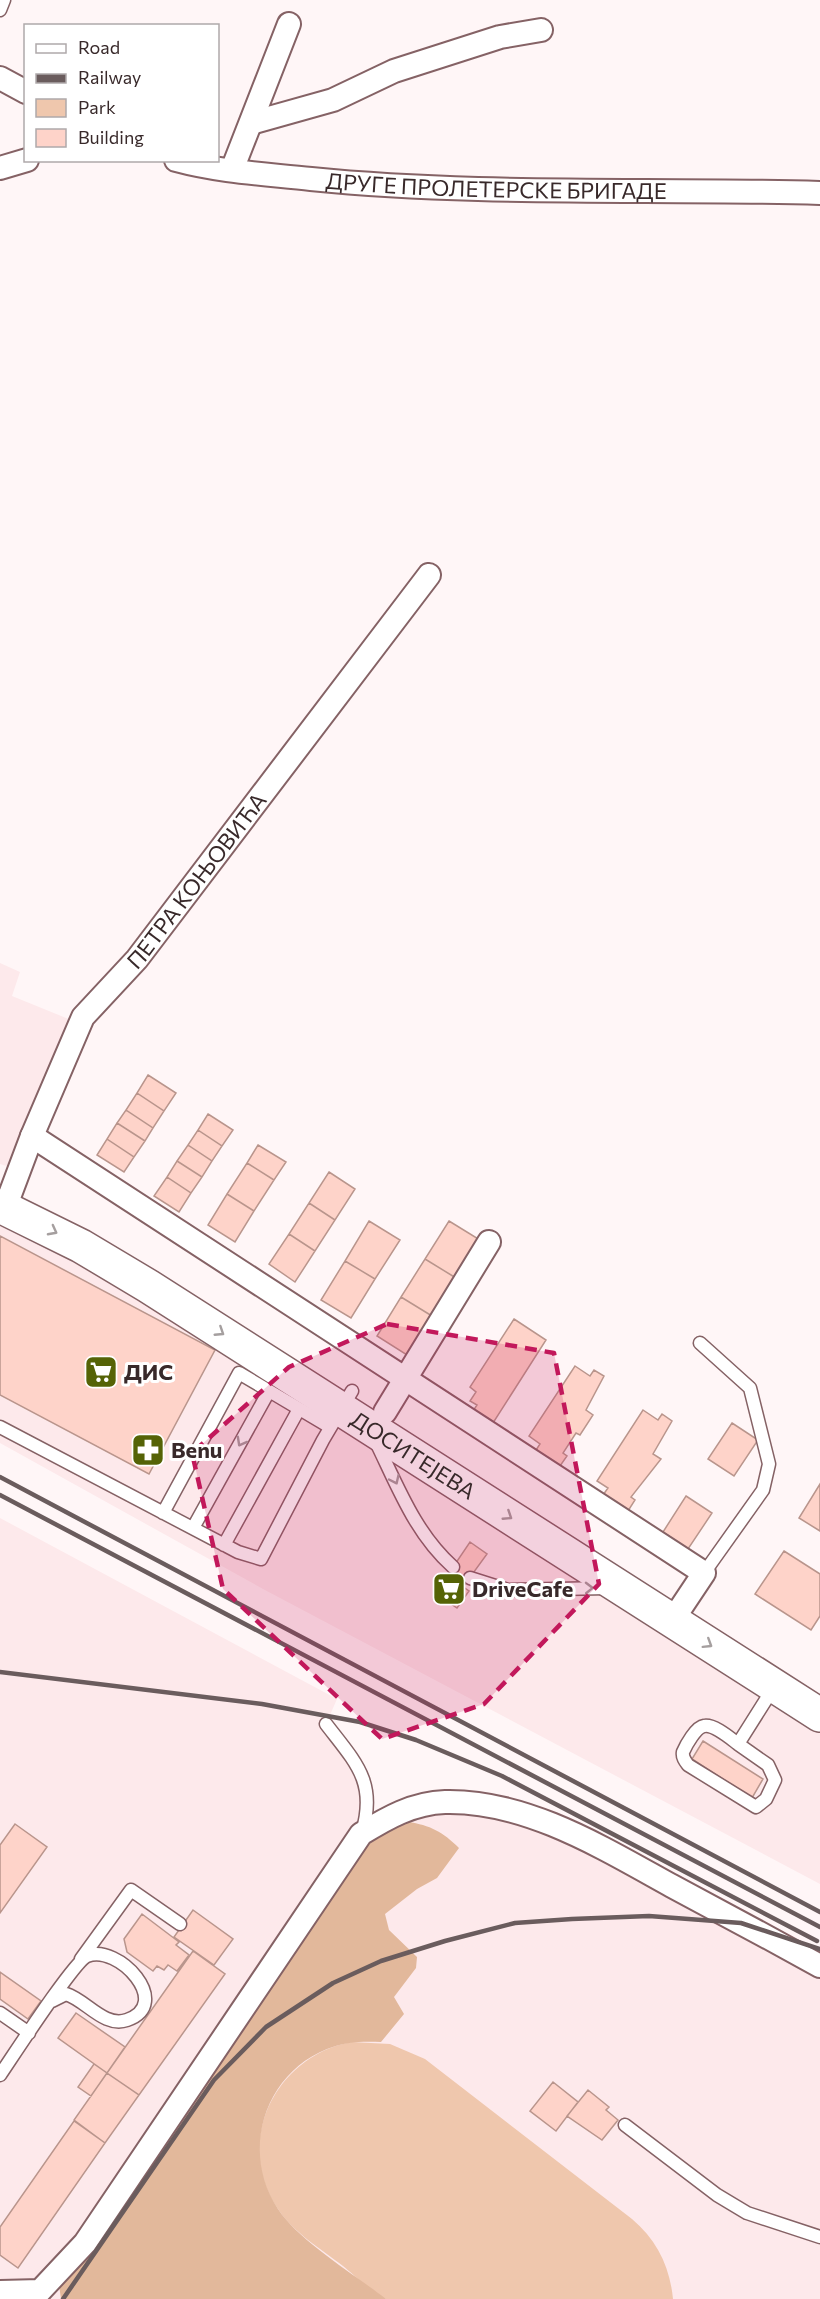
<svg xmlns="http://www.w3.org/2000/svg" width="820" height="2299" viewBox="0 0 820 2299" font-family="Commissioner,sans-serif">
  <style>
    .built { fill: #fde9eb }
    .green { fill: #efc7ad }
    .forest { fill: #e2b89b }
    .building { fill: #fed3c9; stroke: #b9958c; stroke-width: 1.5 }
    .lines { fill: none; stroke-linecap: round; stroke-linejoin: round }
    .lane-casing { stroke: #856265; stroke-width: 15 }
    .street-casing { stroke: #856265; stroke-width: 26 }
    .primary-casing { stroke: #856265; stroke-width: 36 }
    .lane { stroke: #fff; stroke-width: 12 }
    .street { stroke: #fff; stroke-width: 22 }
    .primary { stroke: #fff; stroke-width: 33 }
    .rail { stroke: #6a5c5d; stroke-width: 4.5 }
    .oneway { stroke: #a59f9f }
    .marked { fill: #c2185b; fill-opacity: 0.2; stroke: #c2185b; stroke-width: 4.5; stroke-dasharray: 12 8; stroke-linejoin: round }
    .labels { text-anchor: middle; stroke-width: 6; stroke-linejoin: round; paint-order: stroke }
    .street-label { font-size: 22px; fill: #38292a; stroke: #fff }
    .poi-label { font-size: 22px; font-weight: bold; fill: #38292a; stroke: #fff; text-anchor: start }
  </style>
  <rect width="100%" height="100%" fill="#fff6f7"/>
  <path class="built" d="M 0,963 L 20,972 L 12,996 L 71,1020 L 16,1169 L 0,1164 Z
    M 0,1206 L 820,1715 L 820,1884 L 263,1589 L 0,1443 Z
    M 0,1518 L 337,1699 L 326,1724 L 361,1772 L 362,1833 L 398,1812 L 524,1815 L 820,1966 L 820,2299 L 0,2299 Z"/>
  <path class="green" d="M 352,2042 L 390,2044 L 425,2059 L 632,2219 C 657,2240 670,2267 673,2299 C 600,2299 527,2299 455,2299 C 439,2299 399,2299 386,2299 C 375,2295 353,2274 343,2266 C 321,2249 294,2233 278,2209 C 232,2143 276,2055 352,2042 Z"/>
  <path class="forest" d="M 408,1822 C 430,1825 443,1832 459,1848 L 437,1878 L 417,1889 L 385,1914 L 389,1930 L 417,1957 L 416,1968 L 394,1997 L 404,2014 L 381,2042 C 362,2041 344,2042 327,2049 C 264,2074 240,2152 278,2209 C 299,2241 354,2274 386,2299 L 61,2299 L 59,2285 L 361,1834 Z"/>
  <path class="building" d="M 148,1075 L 176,1093 L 164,1111 L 137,1093 Z
    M 137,1093 L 164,1111 L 153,1128 L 126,1110 Z
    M 126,1110 L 153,1128 L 145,1141 L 117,1123 Z
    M 208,1114 L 233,1130 L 222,1146 L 198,1130 Z
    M 117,1123 L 145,1141 L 134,1157 L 107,1139 Z
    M 198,1130 L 222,1146 L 212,1161 L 188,1145 Z
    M 107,1139 L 134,1157 L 124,1172 L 97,1155 Z
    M 188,1145 L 212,1161 L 202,1177 L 177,1161 Z
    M 258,1145 L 286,1162 L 274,1180 L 247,1163 Z
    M 177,1161 L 202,1177 L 191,1193 L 167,1177 Z
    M 247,1163 L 274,1180 L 254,1211 L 227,1194 Z
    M 329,1172 L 355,1189 L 335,1220 L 309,1203 Z
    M 167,1177 L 191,1193 L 179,1212 L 154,1196 Z
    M 227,1194 L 254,1211 L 235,1242 L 208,1225 Z
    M 309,1203 L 335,1220 L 315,1251 L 289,1234 Z
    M 369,1221 L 400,1240 L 375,1279 L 345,1261 Z
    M 449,1221 L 480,1240 L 456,1278 L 425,1259 Z
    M 289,1234 L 315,1251 L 295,1282 L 269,1264 Z
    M 0,1236 L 215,1350 L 149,1474 L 0,1395 Z
    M 425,1259 L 456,1278 L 432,1316 L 401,1297 Z
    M 345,1261 L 375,1279 L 351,1318 L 321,1300 Z
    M 401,1297 L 432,1316 L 407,1355 L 377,1336 Z
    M 514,1319 L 546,1340 L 493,1423 L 473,1411 L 477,1405 L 470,1401 L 476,1392 L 470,1387 Z
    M 575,1366 L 590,1376 L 594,1370 L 604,1376 L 586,1410 L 593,1415 L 580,1435 L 576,1433 L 563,1453 L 567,1456 L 560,1466 L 536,1450 L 540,1444 L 529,1436 Z
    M 643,1410 L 658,1420 L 662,1414 L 672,1421 L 653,1454 L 661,1459 L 631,1497 L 635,1500 L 628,1511 L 603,1495 L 608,1488 L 597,1481 Z
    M 732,1423 L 758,1440 L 734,1476 L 708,1459 Z
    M 820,1484 L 820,1531 L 799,1518 Z
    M 686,1496 L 712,1513 L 688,1549 L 663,1532 Z
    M 470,1542 L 487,1554 L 463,1587 L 450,1578 L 448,1581 L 445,1579 Z
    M 784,1551 L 820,1574 L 820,1616 L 811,1630 L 755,1594 Z
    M 450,1578 L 469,1591 L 457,1608 L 438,1595 Z
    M 703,1741 L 763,1779 L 752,1798 L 692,1759 Z
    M 15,1824 L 47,1847 L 0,1913 L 0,1845 Z
    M 193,1910 L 233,1939 L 214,1965 L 174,1937 Z
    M 142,1914 L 179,1942 L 176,1945 L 189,1955 L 177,1971 L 168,1965 L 164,1970 L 157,1966 L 153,1971 L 127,1952 L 124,1939 Z
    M 193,1951 L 225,1974 L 139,2095 L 107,2073 Z
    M 0,1972 L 41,2001 L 28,2019 L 0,1999 Z
    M 76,2013 L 125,2047 L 107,2073 L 58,2038 Z
    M 94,2064 L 107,2073 L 91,2096 L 78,2087 Z
    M 107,2073 L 139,2095 L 105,2143 L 74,2120 Z
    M 553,2082 L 578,2102 L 556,2131 L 530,2111 Z
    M 588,2090 L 609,2107 L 606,2110 L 618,2120 L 602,2140 L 567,2116 Z
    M 74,2121 L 105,2143 L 18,2268 L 0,2255 L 0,2227 Z"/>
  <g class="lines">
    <g class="lane-casing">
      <path id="lane" d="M 0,10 L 4,0
        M 700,1343 L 750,1388 L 769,1464 L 763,1490 L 704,1573
        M 0,1427 L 238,1552 L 261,1559 L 323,1440 L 352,1391
        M 376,1442 C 398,1487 415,1533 453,1567
        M 163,1513 L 239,1373 L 330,1427
        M 193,1528 L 269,1391
        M 224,1545 L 299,1409
        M 470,1578 L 508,1590 L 607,1588
        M 326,1724 C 356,1763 377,1782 362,1833
        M 738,1744 C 730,1738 714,1724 704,1726 C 696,1727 686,1745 683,1752 C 682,1757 685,1761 688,1765 L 756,1807 L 766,1799 L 775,1780 L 768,1765 L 738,1744 L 774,1687
        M 81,1959 L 131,1890 L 180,1924
        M 0,2013 L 29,2033
        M 0,2075 C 13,2056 73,1963 87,1956 C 118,1943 174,2004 127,2020 C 104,2028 86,2000 66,1994 L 52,2001
        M 625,2125 L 717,2195 L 747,2213 L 820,2237"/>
    </g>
    <g class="street-casing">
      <g id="street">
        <path d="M 0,78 L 26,92"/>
        <path d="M 251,123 L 333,100 L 394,71 L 500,37 L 541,30"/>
        <path id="s1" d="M 176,160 C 220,172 266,174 311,179 C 480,196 650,188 820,193"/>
        <path d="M 0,168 L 27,160"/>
        <path d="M 232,170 L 289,24"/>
        <path d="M 32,1136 L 704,1573 L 672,1621"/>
        <path id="s2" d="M 5,1208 L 32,1136 L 83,1017 L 137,959 L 429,575"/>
        <path d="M 385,1412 L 489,1242"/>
        <path d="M 0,2292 L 40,2291 L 85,2243 L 361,1834 C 387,1818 413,1803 445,1802 C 526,1800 603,1848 672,1886 C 721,1912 771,1939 820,1966"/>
      </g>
    </g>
    <g class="primary-casing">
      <g id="primary">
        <path id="s3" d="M 0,1206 L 81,1246 L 148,1286 L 820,1715"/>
      </g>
    </g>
    <use href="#lane" class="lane"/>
    <use href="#street" class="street"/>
    <use href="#primary" class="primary"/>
    <path class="rail" d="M 0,1477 L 820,1912
      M 0,1495 L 820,1927
      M 0,1672 L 262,1704 L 360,1722 L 416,1740 L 502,1776 L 817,1941
      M 63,2299 L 214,2080 L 266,2027 L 333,1983 L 381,1961 L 445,1941 L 515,1923 L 572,1919 L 649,1916 L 741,1923 L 820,1949"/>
  </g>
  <defs><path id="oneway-chevron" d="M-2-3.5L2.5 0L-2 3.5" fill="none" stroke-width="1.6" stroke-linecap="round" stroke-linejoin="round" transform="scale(1.5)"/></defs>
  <g class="oneway">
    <use href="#oneway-chevron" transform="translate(53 1231) rotate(28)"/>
    <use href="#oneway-chevron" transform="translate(220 1332) rotate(33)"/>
    <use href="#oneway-chevron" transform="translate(241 1442) rotate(119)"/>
    <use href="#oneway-chevron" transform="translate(395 1480) rotate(65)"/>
    <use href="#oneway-chevron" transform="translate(508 1516) rotate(33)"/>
    <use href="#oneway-chevron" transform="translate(589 1588) rotate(-1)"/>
    <use href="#oneway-chevron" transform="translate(708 1644) rotate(32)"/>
  </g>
  <path class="marked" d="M 387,1324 L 554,1353 L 599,1584 L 484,1704 L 382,1739 L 223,1589 L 192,1453 L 289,1367 Z"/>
  <defs>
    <g id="supermarket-square" transform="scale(1.725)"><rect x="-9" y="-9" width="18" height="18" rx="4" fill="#556306" stroke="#fff"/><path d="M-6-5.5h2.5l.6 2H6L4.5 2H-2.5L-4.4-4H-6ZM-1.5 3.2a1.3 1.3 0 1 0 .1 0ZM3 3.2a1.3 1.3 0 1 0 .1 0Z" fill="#fff"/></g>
    <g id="pharmacy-square" transform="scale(1.725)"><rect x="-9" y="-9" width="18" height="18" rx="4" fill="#556306" stroke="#fff"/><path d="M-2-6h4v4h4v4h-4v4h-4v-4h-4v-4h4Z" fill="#fff"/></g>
  </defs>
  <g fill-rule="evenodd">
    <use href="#supermarket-square" x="101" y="1372"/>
    <use href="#pharmacy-square" x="148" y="1450"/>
    <use href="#supermarket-square" x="449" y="1589"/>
  </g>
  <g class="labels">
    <g class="street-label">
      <text dy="8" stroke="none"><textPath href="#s1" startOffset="322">ДРУГЕ ПРОЛЕТЕРСКЕ БРИГАДЕ</textPath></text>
      <text dy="8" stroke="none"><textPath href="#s2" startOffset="384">ПЕТРА КОЊОВИЋА</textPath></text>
      <text dy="8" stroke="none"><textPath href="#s3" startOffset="483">ДОСИТЕЈЕВА</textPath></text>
    </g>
    <g class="poi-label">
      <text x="124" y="1380">ДИС</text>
      <text x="171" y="1458">Benu</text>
      <text x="472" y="1597">DriveCafe</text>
    </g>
  </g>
  <rect x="24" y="24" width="195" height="138" fill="#ffffff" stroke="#afa9aa" stroke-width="1.5"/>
  <rect x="36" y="44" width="30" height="9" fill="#ffffff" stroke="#afa9aa" stroke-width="1.5"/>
  <text x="78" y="54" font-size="18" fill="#38292a">Road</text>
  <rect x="36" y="74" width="30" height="9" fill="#6a5c5d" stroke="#afa9aa" stroke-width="1.5"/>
  <text x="78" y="84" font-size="18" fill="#38292a">Railway</text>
  <rect x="36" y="99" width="30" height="18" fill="#efc7ad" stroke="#afa9aa" stroke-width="1.5"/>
  <text x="78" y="114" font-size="18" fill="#38292a">Park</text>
  <rect x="36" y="129" width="30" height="18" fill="#fed3c9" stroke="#afa9aa" stroke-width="1.5"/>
  <text x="78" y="144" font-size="18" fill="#38292a">Building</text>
</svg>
